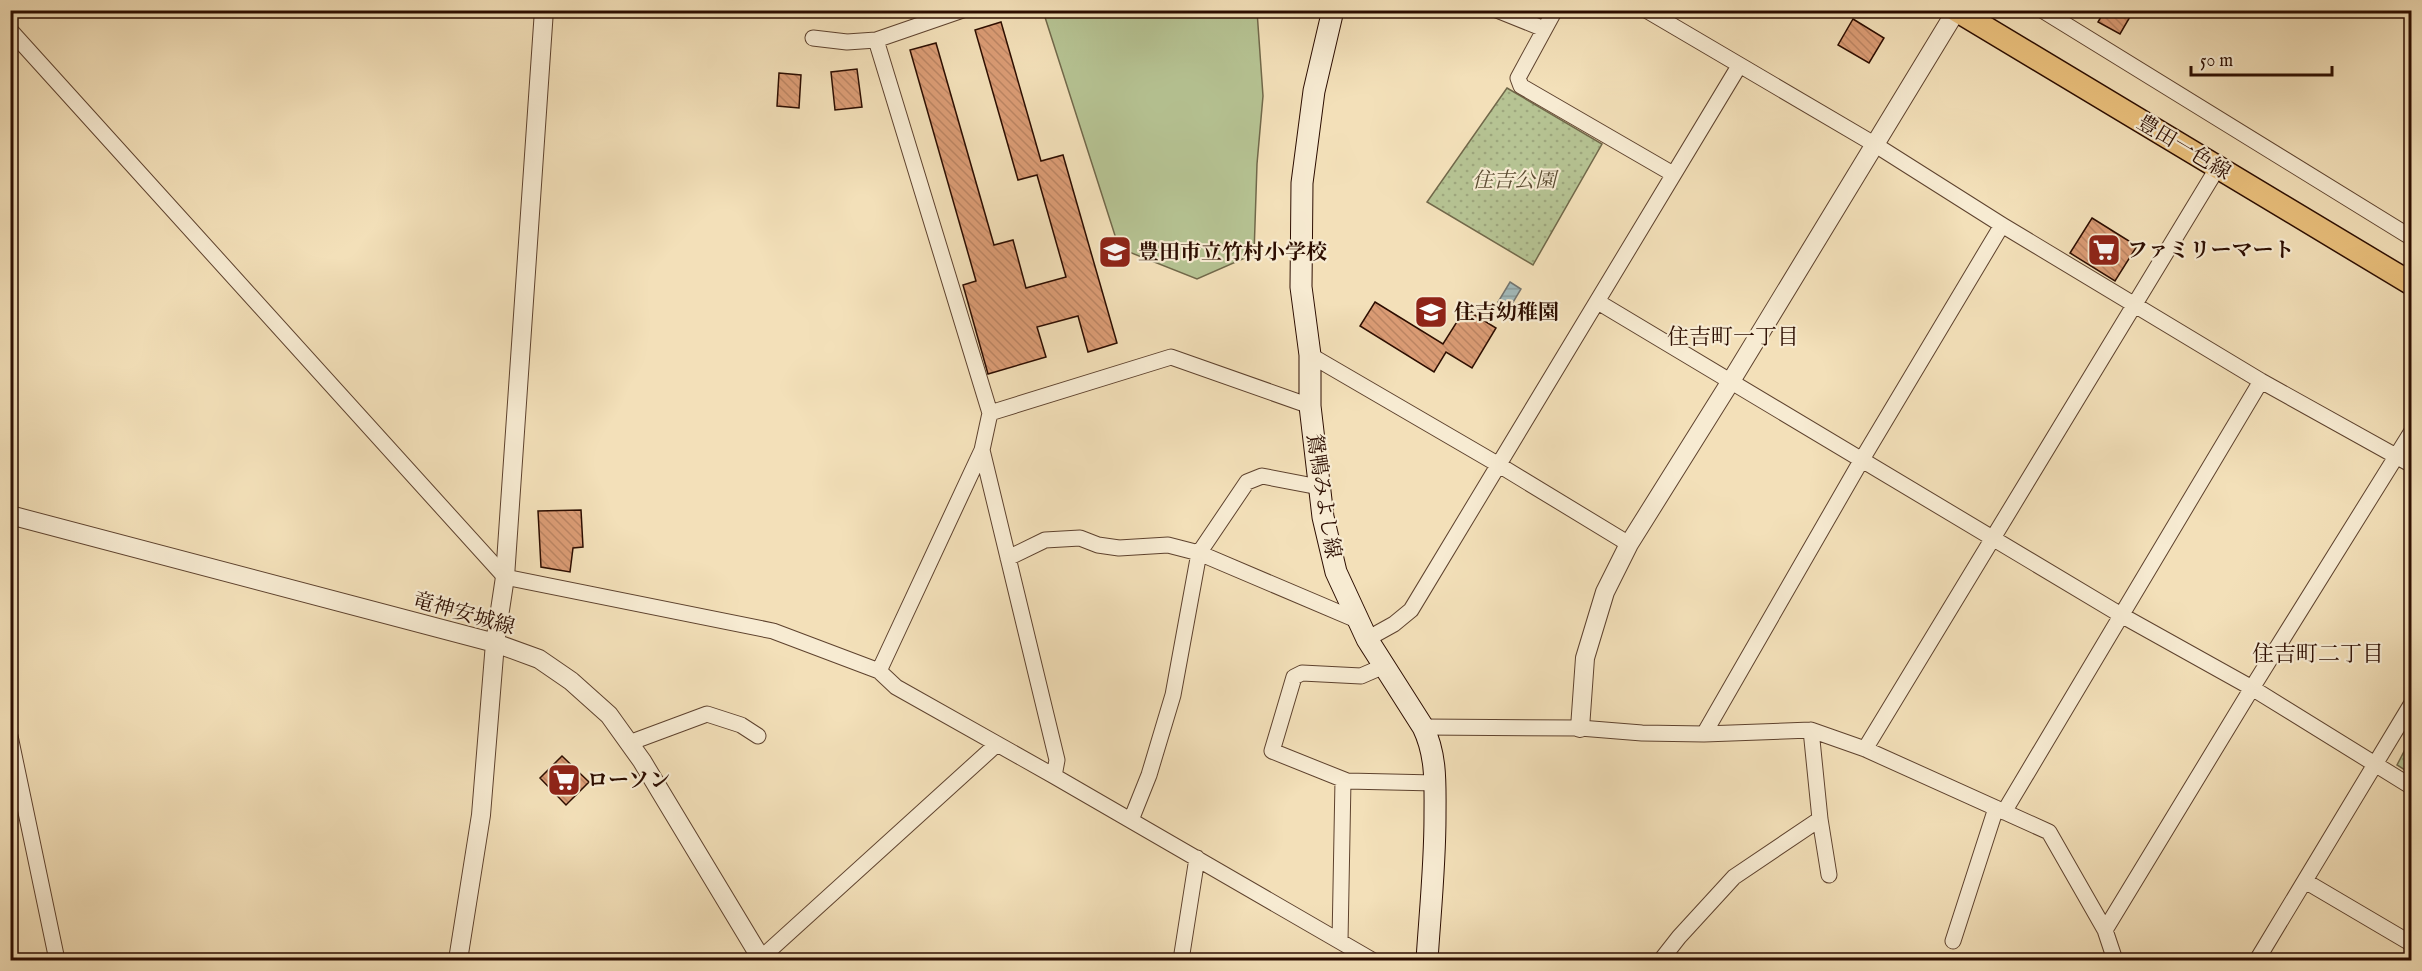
<svg xmlns="http://www.w3.org/2000/svg" width="2422" height="971" viewBox="0 0 2422 971" font-family="'IM FELL English','Noto Serif JP',serif">
  <style>
    .park { fill: url(#park-dots); stroke: #71684a; stroke-width: 1.5 }
    .garden { fill: #b6c393; stroke: #71684a; stroke-width: 1.5 }
    .water { fill: url(#water-rules); stroke: #737570; stroke-width: 1.5 }
    .building { fill: url(#building-back-hatch); stroke: #2c0d00; stroke-width: 1.5 }
    .lines { fill: none; stroke-linecap: round; stroke-linejoin: round }
    .minor-casing { stroke: #5e422e; stroke-width: 17 }
    .tertiary-casing { stroke: #5e422e; stroke-width: 20 }
    .secondary-casing { stroke: #2c0d00; stroke-width: 23 }
    .primary-casing { stroke: #2c0d00; stroke-width: 25 }
    .minor { stroke: #f7ebd2; stroke-width: 15 }
    .tertiary { stroke: #f7ebd2; stroke-width: 18 }
    .secondary { stroke: #f7ebd2; stroke-width: 21 }
    .primary { stroke: #eac07c; stroke-width: 22 }
    .labels { text-anchor: middle; stroke-width: 4.5; stroke-linejoin: round; paint-order: stroke }
    .street-label { font-size: 21px; fill: #2c0d00; stroke: #f7ebd2 }
    .park-label { font-size: 21px; font-style: italic; fill: #5c4d33; stroke: #f7ebd2 }
    .poi-label { font-size: 21px; font-weight: bold; fill: #2c0d00; stroke: #f7ebd2; text-anchor: start }
    .neighbourhood-label { font-size: 22px; fill: #2c0d00; stroke: #f7ebd2 }
  </style>
  <defs>
    <pattern id="park-dots" width="8" height="8" patternUnits="userSpaceOnUse" patternTransform="scale(1.5)"><rect width="8" height="8" fill="#b6c393"/><path d="M2 2h.1M6 6h.1" fill="none" stroke="#9da67d" stroke-width="1.8" stroke-linecap="round"/></pattern>
    <pattern id="water-rules" width="6" height="5" patternUnits="userSpaceOnUse" patternTransform="scale(1.5)"><rect width="6" height="5" fill="#a2babb"/><path d="M0 2.5h6" fill="none" stroke="#8c9f9f"/></pattern>
    <pattern id="building-back-hatch" width="6" height="6" patternUnits="userSpaceOnUse" patternTransform="scale(1.5)"><rect width="6" height="6" fill="#db9c75"/><path d="M-1 5l2 2M0 0l6 6M5-1l2 2" fill="none" stroke="#bc8563"/></pattern>
  </defs>
  <rect width="100%" height="100%" fill="#f3e0b9"/>
  <filter id="stains"><feTurbulence type="fractalNoise" baseFrequency=".00333" numOctaves="4"/><feColorMatrix values="0 0 0 0 .2 0 0 0 0 .09 0 0 0 0 .02 0 0 0 .5 -.17"/></filter>
  <radialGradient id="worn" r=".72"><stop offset=".6" stop-color="#630" stop-opacity="0"/><stop offset="1" stop-color="#630" stop-opacity=".3"/></radialGradient>
  <path class="park" d="M 1507,88 L 1602,144 L 1533,265 L 1427,202 Z
    M 2411,738 L 2411,774 L 2397,765 Z"/>
  <path class="garden" d="M 1043,11 L 1257,11 L 1263,96 L 1257,164 L 1254,254 L 1197,279 L 1119,248 Z"/>
  <path class="water" d="M 1510,282 L 1521,289 L 1509,309 L 1498,302 Z"/>
  <path class="building" d="M 2105,10 L 2134,10 L 2120,34 L 2098,22 Z
    M 1853,19 L 1884,38 L 1869,63 L 1838,45 Z
    M 1001,22 L 1041,161 L 1063,155 L 1117,343 L 1088,352 L 1078,316 L 1037,327 L 1046,357 L 988,374 L 963,285 L 976,281 L 910,50 L 936,43 L 994,245 L 1013,240 L 1026,288 L 1066,277 L 1037,175 L 1018,180 L 975,30 Z
    M 857,69 L 862,107 L 835,110 L 831,72 Z
    M 779,73 L 801,75 L 799,108 L 777,106 Z
    M 2092,218 L 2137,246 L 2115,281 L 2070,253 Z
    M 1375,302 L 1443,344 L 1465,309 L 1496,328 L 1472,368 L 1446,352 L 1434,372 L 1360,326 Z
    M 581,510 L 583,547 L 573,548 L 570,572 L 541,567 L 538,511 Z
    M 562,756 L 589,782 L 566,805 L 540,778 Z"/>
  <g class="lines">
    <g class="minor-casing">
      <path id="minor" d="M 1497,10 L 1544,29
        M 1555,10 L 1518,78 L 1521,86 L 1673,174
        M 1646,10 L 1874,144 L 2002,225 L 2261,381 L 2412,465
        M 2042,10 L 2412,238
        M 10,30 L 505,577 L 773,631 L 879,671 L 896,687 L 1054,776 L 1372,960
        M 813,38 L 847,42 L 876,40 L 963,10
        M 876,40 L 990,413 L 982,450 L 879,671
        M 1598,302 L 2121,615 L 2252,688 L 2412,787
        M 1310,355 L 1499,465 L 1629,544
        M 990,413 L 1171,357 L 1310,406
        M 982,450 L 1057,760 L 1054,776
        M 1008,558 L 1045,540 L 1080,538 L 1098,545 L 1119,548 L 1168,545 L 1199,553 L 1359,621
        M 1367,639 L 1394,624 L 1411,610 L 1739,66
        M 1384,666 L 1361,676 L 1302,673 L 1294,677 L 1272,751 L 1347,781 L 1435,783
        M 1423,727 L 1580,728 L 1642,733 L 1704,734 L 1811,730 L 1865,749 L 2049,832 L 2105,930 L 2115,960
        M 1811,730 L 1820,819 L 1829,875
        M 1704,734 L 1861,461 L 2002,225
        M 10,736 L 57,960
        M 629,743 L 707,714 L 741,725 L 758,736
        M 1865,749 L 2218,167
        M 2004,812 L 2261,381
        M 1131,820 L 1149,775 L 1173,695 L 1199,553 L 1247,482 L 1262,476 L 1319,487
        M 2305,881 L 2412,944
        M 2105,930 L 2252,688 L 2412,431
        M 1340,941 L 1343,780
        M 1953,941 L 1996,808
        M 760,959 L 997,744
        M 1181,960 L 1197,858
        M 1661,960 L 1679,937 L 1734,877 L 1820,819
        M 2257,960 L 2412,703"/>
    </g>
    <g class="tertiary-casing">
      <path id="tertiary" d="M 10,515 L 495,643 L 539,659 L 571,681 L 609,715 L 642,761 L 762,960
        M 1580,728 L 1585,658 L 1605,592 L 1629,544 L 1731,381 L 1956,11
        M 458,960 L 481,815 L 495,643 L 505,577 L 544,10"/>
    </g>
    <g class="secondary-casing">
      <path id="secondary" d="M 1333,10 L 1314,91 L 1302,183 L 1301,287 L 1310,355 L 1310,406 L 1323,517 L 1336,572 L 1367,639 L 1423,727 C 1437,756 1435,785 1435,817 C 1435,865 1430,913 1427,960"/>
    </g>
    <g class="primary-casing">
      <path id="primary" d="M 1956,10 L 2412,284"/>
    </g>
    <use href="#minor" class="minor"/>
    <use href="#tertiary" class="tertiary"/>
    <use href="#secondary" class="secondary"/>
    <use href="#primary" class="primary"/>
  </g>
  <defs>
    <g id="supermarket-square" transform="scale(1.725)"><rect x="-9" y="-9" width="18" height="18" rx="4" fill="#8f2418" stroke="#f7ebd2"/><path d="M-6-5.5h2.5l.6 2H6L4.5 2H-2.5L-4.4-4H-6ZM-1.5 3.2a1.3 1.3 0 1 0 .1 0ZM3 3.2a1.3 1.3 0 1 0 .1 0Z" fill="#fff"/></g>
    <g id="school-square" transform="scale(1.725)"><rect x="-9" y="-9" width="18" height="18" rx="4" fill="#8f2418" stroke="#f7ebd2"/><path d="M0-5L7-2L0 1L-7-2ZM-4 1L0 2.5L4 1V4Q0 6-4 4Z" fill="#fff"/></g>
  </defs>
  <g fill-rule="evenodd">
    <use href="#supermarket-square" x="2104" y="250"/>
    <use href="#school-square" x="1115" y="252"/>
    <use href="#school-square" x="1431" y="312"/>
    <use href="#supermarket-square" x="564" y="780"/>
  </g>
  <g class="labels">
    <g class="street-label">
      <text transform="translate(2184 147) rotate(31)" y="7">豊田一色線</text>
      <text transform="translate(1324 496) rotate(81)" y="7">鴛鴨みよし線</text>
      <text transform="translate(464 613) rotate(16)" y="7">竜神安城線</text>
    </g>
    <g class="park-label">
      <text x="1514" y="187">住吉公園</text>
    </g>
    <g class="poi-label">
      <text x="2127" y="257">ファミリーマート</text>
      <text x="1138" y="259">豊田市立竹村小学校</text>
      <text x="1454" y="319">住吉幼稚園</text>
      <text x="587" y="787">ローソン</text>
    </g>
    <g class="neighbourhood-label">
      <text x="1733" y="344">住吉町一丁目</text>
      <text x="2318" y="661">住吉町二丁目</text>
    </g>
  </g>
  <rect width="2422" height="971" fill="none" stroke="#f3e0b9" stroke-width="36"/>
  <rect x="12" y="12" width="2398" height="947" fill="none" stroke="#2c0d00" stroke-width="3"/>
  <rect x="18" y="18" width="2386" height="935" fill="none" stroke="#2c0d00" stroke-width="1.5"/>
  <path d="M2191 66v9h141v-9" fill="none" stroke="#2c0d00" stroke-width="3"/>
  <text x="2200" y="66" font-size="18" fill="#2c0d00" stroke="#f7ebd2" stroke-width="4.5" paint-order="stroke">50 m</text>
  <rect width="100%" height="100%" filter="url(#stains)"/>
  <rect width="100%" height="100%" fill="url(#worn)"/>
</svg>
